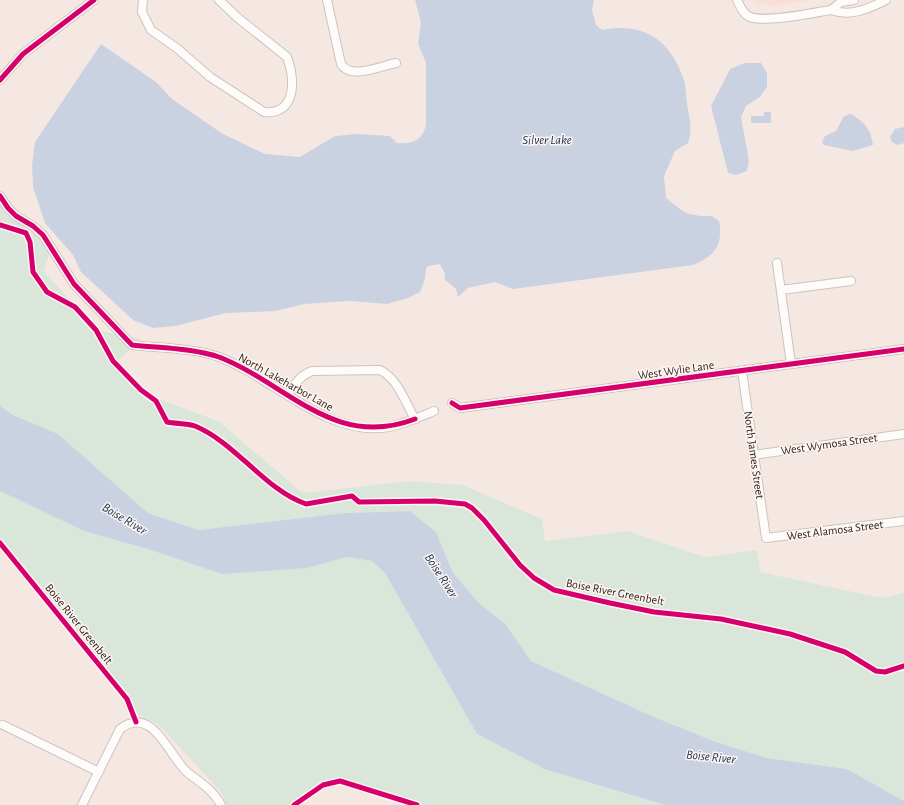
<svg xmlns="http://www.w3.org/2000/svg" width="904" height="805" viewBox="0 0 904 805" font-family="'Alegreya Sans',sans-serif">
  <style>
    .built { fill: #fadfd4 }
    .green { fill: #dbe6db }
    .water { fill: #cad2e2 }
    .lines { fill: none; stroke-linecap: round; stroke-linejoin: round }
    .minor-casing { stroke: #cfc2bd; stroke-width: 10 }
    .minor { stroke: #fefcfb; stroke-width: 8 }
    .cycleway-casing { stroke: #fef6f2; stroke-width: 8 }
    .cycleway { stroke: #d6006c; stroke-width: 5 }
    .labels { text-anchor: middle; stroke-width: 3; stroke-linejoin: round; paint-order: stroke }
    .street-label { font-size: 12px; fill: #30221b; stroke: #fef6f2 }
    .water-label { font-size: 13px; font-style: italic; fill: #183053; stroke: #fef6f2 }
  </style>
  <rect width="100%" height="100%" fill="#f5e8e3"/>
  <path class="built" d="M 752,0 L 811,0 L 773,6 L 758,4 Z"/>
  <path class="green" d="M 0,196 L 33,226 L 51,248 L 44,271 L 96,330 L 141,339 L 116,363 L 145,394 L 218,421 L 303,493 L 409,481 L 463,485 L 542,519 L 545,541 L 628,531 L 705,557 L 757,550 L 760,572 L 882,598 L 904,593 L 904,801 L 847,769 L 767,758 L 716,742 L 654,717 L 531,661 L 506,625 L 479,603 L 453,573 L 436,532 L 410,511 L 345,513 L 199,530 L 148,513 L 58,434 L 11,414 L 0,406 Z
    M 0,491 L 84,531 L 151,550 L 307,568 L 347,557 L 372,561 L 385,573 L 547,770 L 665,805 L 417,805 L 340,781 L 323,785 L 294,805 L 227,805 L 221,792 L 162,728 L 156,723 L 138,715 L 127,699 L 0,543 Z"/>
  <path class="water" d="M 415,0 L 594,0 L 592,10 L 596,25 L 602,30 C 643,22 669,39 683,77 C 686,85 686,96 687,104 C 689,117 693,131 688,143 L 675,151 L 664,176 L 666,198 C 683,212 689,217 712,216 L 719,221 C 724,244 714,257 693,265 L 513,289 L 495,282 L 468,288 L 458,297 L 456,289 L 445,280 L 445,274 L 440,264 L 429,266 L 426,268 L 425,279 L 420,292 L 408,298 L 387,304 L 350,301 L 304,304 L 276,311 L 226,313 L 175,326 L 153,328 L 133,320 L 81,272 L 73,255 L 45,223 L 33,187 L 32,165 L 35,142 L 101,44 L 156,82 L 172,99 L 223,134 L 265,154 L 300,157 L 335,136 L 357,134 L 390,136 L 397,143 C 412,144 422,141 426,125 L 426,63 L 418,44 L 421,22 Z
    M 745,63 L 761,63 L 767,73 L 767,87 L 760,97 L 746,106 L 741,117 L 749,161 L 747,171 L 736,175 L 728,173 L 711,106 L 730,69 Z
    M 764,112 L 771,112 L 771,123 L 751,123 L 751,116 L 764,116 Z
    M 851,114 C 864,122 871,129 873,145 L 853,151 L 824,145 L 822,142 L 825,136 L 836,131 L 844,116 Z
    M 904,127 L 904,143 L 898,145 L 892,142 L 890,137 L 895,129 Z
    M 0,406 L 11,414 L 58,434 L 148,513 L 199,530 L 345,513 L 410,511 L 436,532 L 453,573 L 479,603 L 506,625 L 531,661 L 654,717 L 716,742 L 767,758 L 847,769 L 904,801 L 904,805 L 665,805 L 547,770 L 477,734 L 385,573 L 372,561 L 347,557 L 307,568 L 222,574 L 151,550 L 84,531 L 0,491 Z"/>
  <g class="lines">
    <g class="minor-casing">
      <path id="minor" d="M 143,0 L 142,12 L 151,30 L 178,49 L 210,77 L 264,112 C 297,115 295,79 287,57 L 238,18 L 219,0
        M 327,0 L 341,64 C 350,80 381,66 396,63
        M 737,0 C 740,6 743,14 750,17 C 766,23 812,13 831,10
        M 854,0 L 841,2 L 831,10 C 851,17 868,9 886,0
        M 0,80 L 23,54 L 94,0
        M 0,196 L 8,208 L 16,216 L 33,226 L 43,235 L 74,284 L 132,345 C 159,348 194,348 219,357 C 272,377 322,433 382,428 C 400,426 417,418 434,411
        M 777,263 L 791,364
        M 781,290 L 851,281
        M 742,371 L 766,538 L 904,521
        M 288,395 C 295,384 299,376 312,371 L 380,370 C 398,379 405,402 415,419
        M 452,403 L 460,408 L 904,349
        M 753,455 L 904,434
        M 3,725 L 99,772
        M 82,805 L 120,729 C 153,704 169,757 188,773 C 200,782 214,791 221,805"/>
    </g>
    <use href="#minor" class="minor"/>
    <g class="cycleway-casing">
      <path id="cycleway" d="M 0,80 L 23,54 L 94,0
        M 0,196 L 8,208 L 16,216 L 33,226 L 43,235 L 74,284 L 132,345 C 159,348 194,348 219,357 C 288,384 334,450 415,419
        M 0,225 L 26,233 L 30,242 L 33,272 L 47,292 L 75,307 L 96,330 L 113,361 L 141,390 L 156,401 L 167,422 C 176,424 186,423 195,426 C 236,443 265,490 306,504 L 352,496 L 359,502 L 435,501 L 465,504 L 472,508 L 484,520 L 520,565 L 534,578 L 554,590 L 610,603 L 654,612 L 721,619 L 790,634 L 845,652 L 876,671 L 885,672 L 904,666
        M 452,403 L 460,408 L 904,349
        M 0,543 L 127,699 L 136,722
        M 294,805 L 323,785 L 340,781 L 417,805"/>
    </g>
    <use href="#cycleway" class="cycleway"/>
  </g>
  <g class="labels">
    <g class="street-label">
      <text transform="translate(676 370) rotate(-8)" y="4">West Wylie Lane</text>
      <text transform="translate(286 382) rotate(29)" y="4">North Lakeharbor Lane</text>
      <text transform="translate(829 444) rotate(-8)" y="4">West Wymosa Street</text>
      <text transform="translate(754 455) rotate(82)" y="4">North James Street</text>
      <text transform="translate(835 530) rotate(-7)" y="4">West Alamosa Street</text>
      <text transform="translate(615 592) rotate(11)" y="4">Boise River Greenbelt</text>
      <text transform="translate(79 624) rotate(51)" y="4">Boise River Greenbelt</text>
    </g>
    <g class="water-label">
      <text x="547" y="144">Silver Lake</text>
      <text transform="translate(125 518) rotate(31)" y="5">Boise River</text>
      <text transform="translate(442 575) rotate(57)" y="5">Boise River</text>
      <text transform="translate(711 756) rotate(6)" y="5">Boise River</text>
    </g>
  </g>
</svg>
